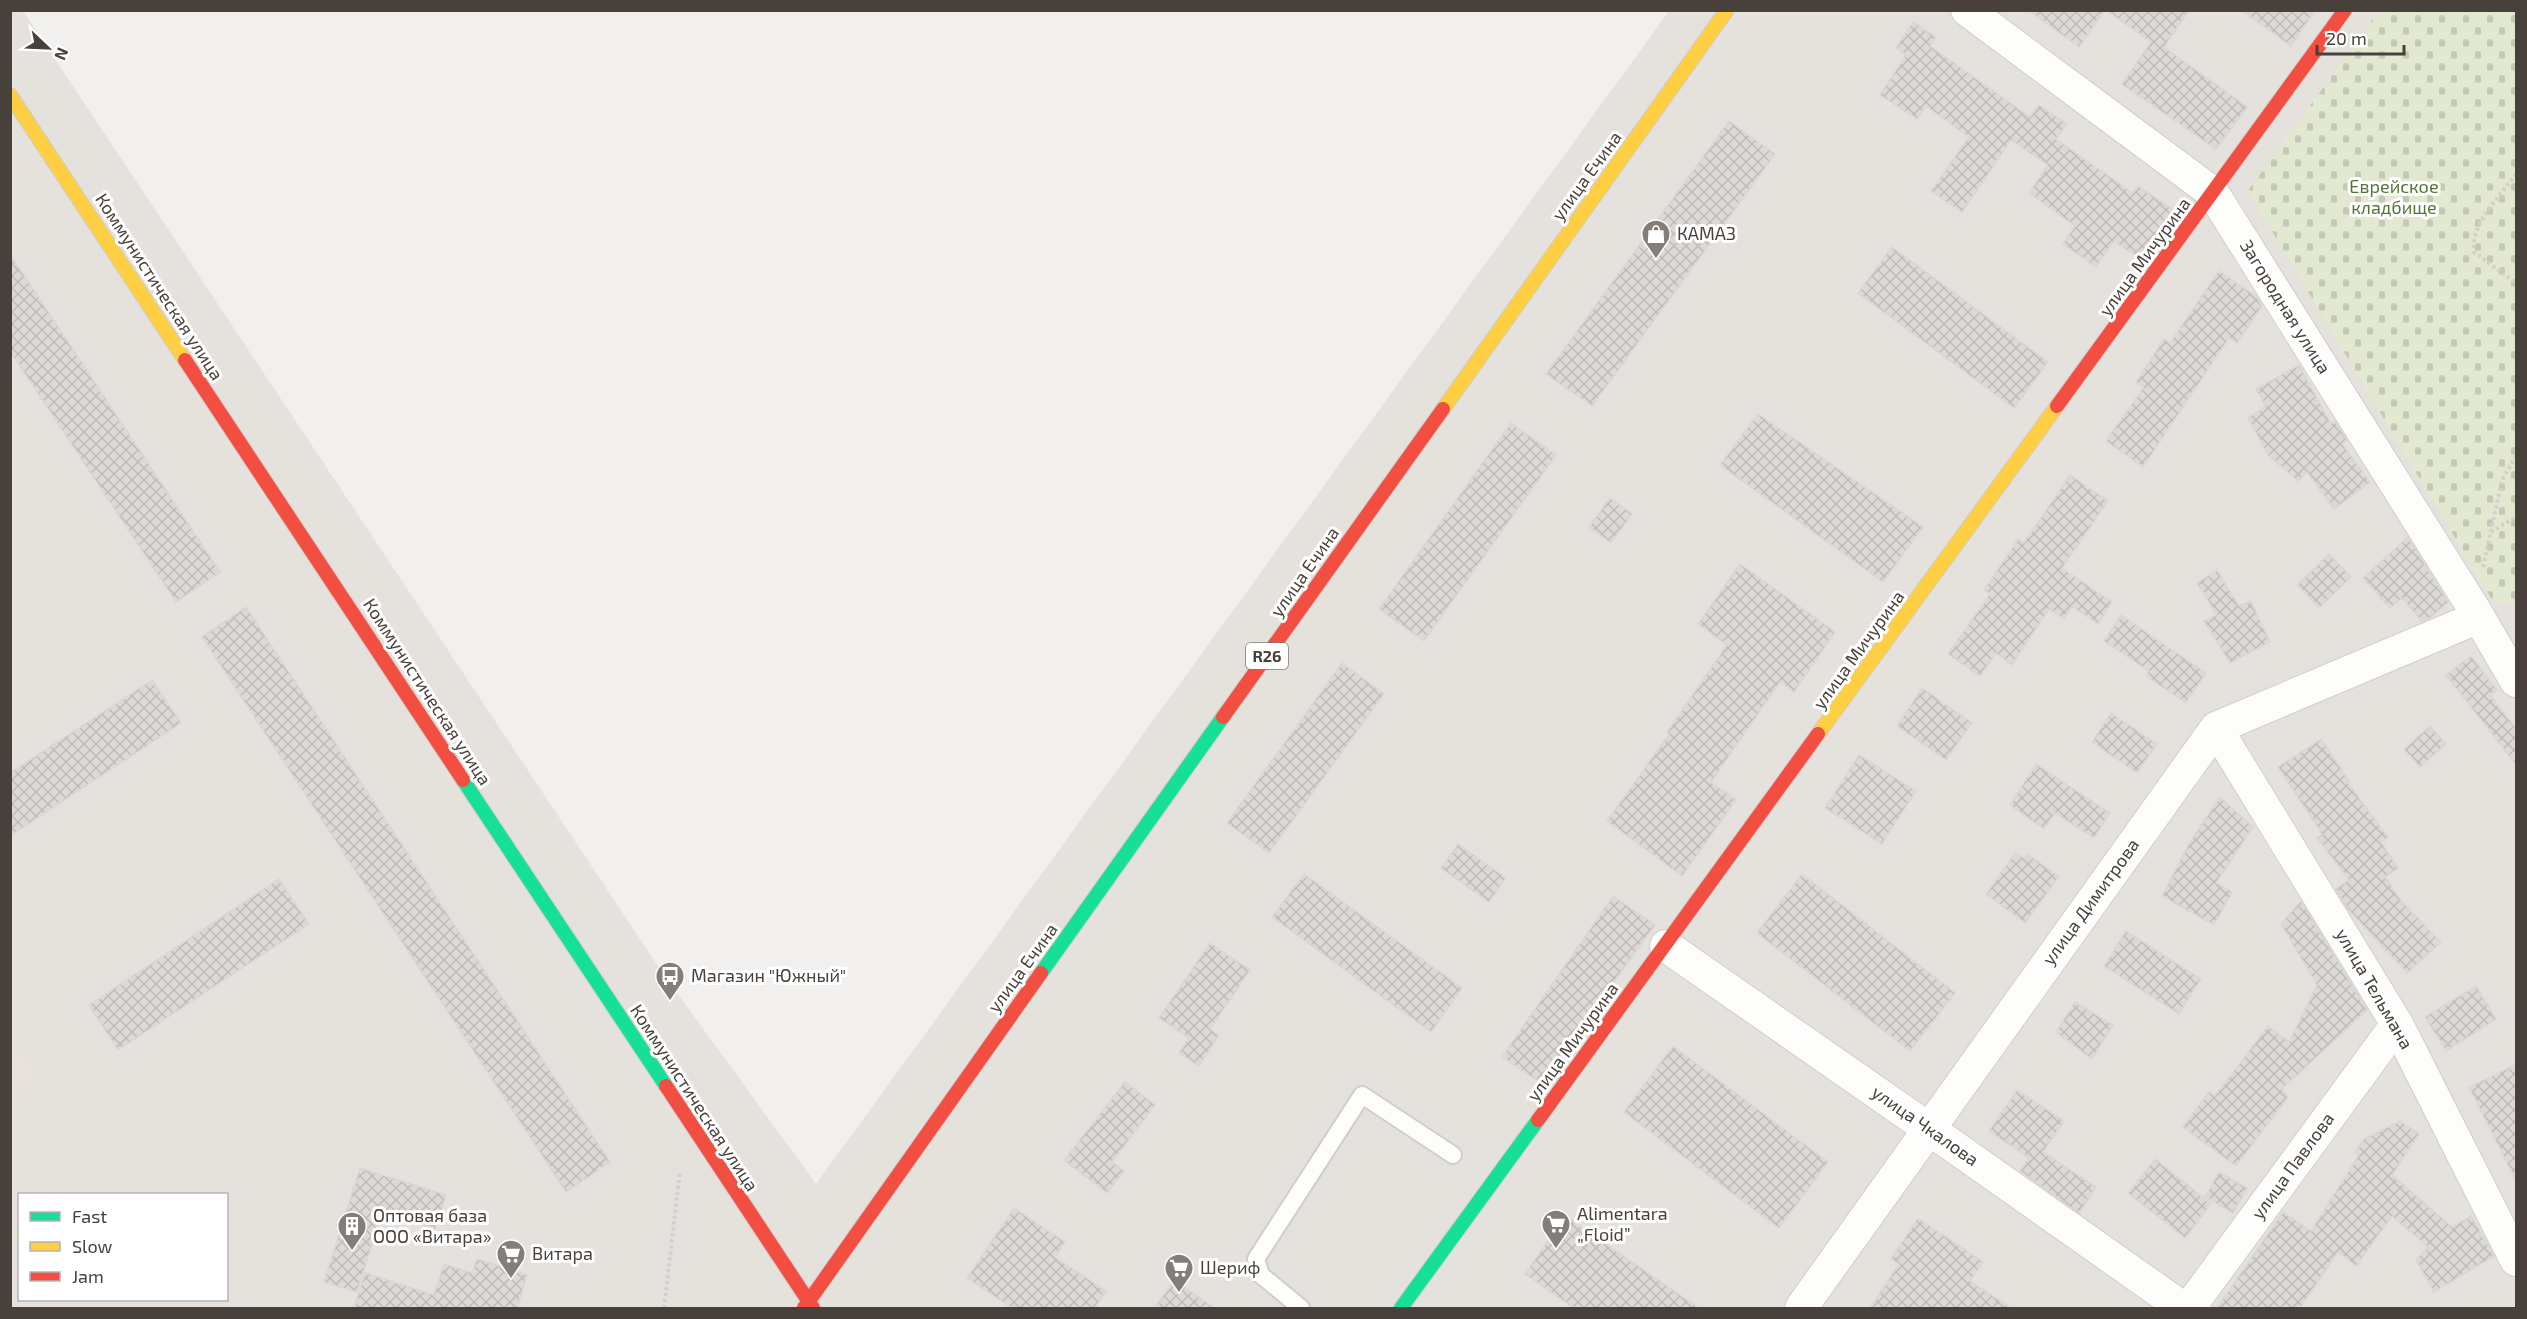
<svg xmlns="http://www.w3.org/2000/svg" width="2527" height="1319" viewBox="0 0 2527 1319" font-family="'Exo 2',sans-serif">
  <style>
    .residential { fill: #e5e1dd; fill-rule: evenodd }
    .education { fill: #e8e2db }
    .cemetery { fill: url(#cemetery-stones) }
    .building { fill: url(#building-cross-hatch); stroke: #dad7d4; stroke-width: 1.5 }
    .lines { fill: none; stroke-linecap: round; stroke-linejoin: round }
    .lane-casing { stroke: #d0cecc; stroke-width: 20 }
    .street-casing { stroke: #d0cecc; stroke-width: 34 }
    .fast-casing { stroke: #d2cdc7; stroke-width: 16 }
    .slow-casing { stroke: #d2cdc7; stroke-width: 16 }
    .jam-casing { stroke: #d2cdc7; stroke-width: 16 }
    .path { stroke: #d2d0cc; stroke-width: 4; stroke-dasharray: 3 3; stroke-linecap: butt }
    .lane { stroke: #fdfdfc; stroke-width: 16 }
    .street { stroke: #fdfdfc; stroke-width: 32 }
    .fast { stroke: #16e098; stroke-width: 14 }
    .slow { stroke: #ffcf43; stroke-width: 14 }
    .jam { stroke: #f24e42; stroke-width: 14 }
    .labels { text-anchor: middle; stroke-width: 6; stroke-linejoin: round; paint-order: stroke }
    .shield { fill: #fff; stroke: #7f7a76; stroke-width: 1.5 }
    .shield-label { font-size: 16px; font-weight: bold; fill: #48413b }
    .street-label { font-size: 18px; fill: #48413b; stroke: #fff }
    .park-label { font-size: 18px; fill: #557434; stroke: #fff }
    .poi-label { font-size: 18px; fill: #48413b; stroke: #fff; text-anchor: start }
  </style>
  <defs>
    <pattern id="cemetery-stones" width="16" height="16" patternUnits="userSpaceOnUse" patternTransform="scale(1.5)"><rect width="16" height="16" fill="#e3e9d1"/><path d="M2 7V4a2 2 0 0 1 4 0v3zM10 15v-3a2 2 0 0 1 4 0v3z" fill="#c4c9b4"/></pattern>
    <pattern id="building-cross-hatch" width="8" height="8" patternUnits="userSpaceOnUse" patternTransform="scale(1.5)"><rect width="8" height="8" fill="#dcd9d7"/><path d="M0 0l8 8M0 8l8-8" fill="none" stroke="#bebbb9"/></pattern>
  </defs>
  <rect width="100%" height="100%" fill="#f2f0ee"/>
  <path class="residential" d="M 10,11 L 23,11 L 662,972 L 816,1184 L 1669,11 L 2516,11 L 2516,1308 L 11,1308 ZM 20,1194 L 226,1194 L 226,1300 L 20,1300 Z"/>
  <path class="education" d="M 11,1045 L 33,1074 L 11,1091 Z"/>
  <path class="cemetery" d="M 2379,11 L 2516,11 L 2516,602 L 2494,603 L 2248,191 Z"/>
  <path class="building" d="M 2028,10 L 2105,10 L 2079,47 Z
    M 2106,10 L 2189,10 L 2164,47 L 2247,107 L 2216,149 L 2122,84 L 2151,42 Z
    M 2241,10 L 2315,10 L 2291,46 Z
    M 1913,22 L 1936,37 L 1930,46 L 2030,117 L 2039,105 L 2067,124 L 2056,139 L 2133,193 L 2138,186 L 2175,211 L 2141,259 L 2114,241 L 2096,267 L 2063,244 L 2075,226 L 2029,193 L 2048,165 L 2011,140 L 1962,212 L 1931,191 L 1969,137 L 1926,106 L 1917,119 L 1880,95 L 1906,55 L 1896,48 Z
    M 1729,121 L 1775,154 L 1592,406 L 1546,374 Z
    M 1892,247 L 2048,362 L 2014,408 L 1858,293 Z
    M 10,254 L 220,572 L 176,602 L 10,351 Z
    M 2219,271 L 2257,297 L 2262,306 L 2237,343 L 2229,338 L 2143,467 L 2106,441 L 2144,387 L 2136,382 L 2164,339 L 2170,343 Z
    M 2299,365 L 2331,424 L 2335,421 L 2347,440 L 2342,444 L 2370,482 L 2334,509 L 2307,472 L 2298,481 L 2268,455 L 2248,417 L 2266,407 L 2256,389 Z
    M 1758,414 L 1923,527 L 1883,582 L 1720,465 Z
    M 1511,423 L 1556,455 L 1424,641 L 1379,609 Z
    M 2070,475 L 2108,501 L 2062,568 L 2112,602 L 2098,624 L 2072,606 L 2064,619 L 2049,609 L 2012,665 L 1996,653 L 1980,676 L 1948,654 L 1990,594 L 1984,590 L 2018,539 L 2024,543 Z
    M 1610,498 L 1632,514 L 1611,543 L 1589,527 Z
    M 2408,537 L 2448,602 L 2430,618 L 2422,621 L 2402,598 L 2390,608 L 2363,578 Z
    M 2329,554 L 2351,577 L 2319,608 L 2297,585 Z
    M 1740,564 L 1835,632 L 1794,692 L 1780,682 L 1711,782 L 1736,800 L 1682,876 L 1607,821 L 1669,734 L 1667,732 L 1727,645 L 1698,624 Z
    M 2217,570 L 2239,606 L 2251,601 L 2270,642 L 2230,663 L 2204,621 L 2217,615 L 2197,583 Z
    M 246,607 L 610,1162 L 566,1192 L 202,637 Z
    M 2121,615 L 2206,673 L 2186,703 L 2146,676 L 2149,671 L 2104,641 Z
    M 2471,656 L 2497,690 L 2490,695 L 2517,730 L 2517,766 L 2446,675 Z
    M 1342,663 L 1384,694 L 1269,853 L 1227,823 Z
    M 152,680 L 181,723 L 10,836 L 10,773 Z
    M 1922,688 L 1972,723 L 1946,760 L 1897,726 Z
    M 2111,713 L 2157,744 L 2137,773 L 2092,742 Z
    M 2430,726 L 2446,744 L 2420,767 L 2404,749 Z
    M 2321,739 L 2350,782 L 2348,783 L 2388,837 L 2381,842 L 2398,868 L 2385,877 L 2402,902 L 2441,942 L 2407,973 L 2347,908 L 2336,889 L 2349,880 L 2317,838 L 2322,834 L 2278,767 Z
    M 1859,755 L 1916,791 L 1882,844 L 1825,808 Z
    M 2036,764 L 2110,813 L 2094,838 L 2055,813 L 2044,829 L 2010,805 Z
    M 2220,797 L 2253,827 L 2216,883 L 2232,892 L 2214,925 L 2162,896 L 2189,844 Z
    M 1458,844 L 1506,878 L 1489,902 L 1441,868 Z
    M 2015,853 L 2025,859 L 2028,854 L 2059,877 L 2025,923 L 1986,894 Z
    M 1304,874 L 1462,988 L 1431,1032 L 1272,917 Z
    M 1802,874 L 1955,993 L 1910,1051 L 1757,933 Z
    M 279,879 L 309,924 L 118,1050 L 89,1005 Z
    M 1613,896 L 1655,925 L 1541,1083 L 1502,1057 Z
    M 2301,901 L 2367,1010 L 2282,1089 L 2288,1097 L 2236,1166 L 2183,1127 L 2209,1092 L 2215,1096 L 2268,1026 L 2289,1042 L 2317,985 L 2281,924 Z
    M 2126,931 L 2201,979 L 2179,1014 L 2104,966 Z
    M 1210,943 L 1250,970 L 1210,1029 L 1219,1035 L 1199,1066 L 1179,1053 L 1189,1038 L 1159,1018 Z
    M 2476,986 L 2496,1019 L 2446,1051 L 2425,1017 Z
    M 2075,1002 L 2113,1025 L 2092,1059 L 2056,1032 Z
    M 1673,1046 L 1828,1162 L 1779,1228 L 1624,1112 Z
    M 2517,1064 L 2517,1183 L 2469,1087 Z
    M 1125,1082 L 1155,1105 L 1112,1162 L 1124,1171 L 1107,1193 L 1064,1160 Z
    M 2017,1090 L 2064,1121 L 2043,1152 L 2096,1187 L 2079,1213 L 2020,1171 L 2029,1158 L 1989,1131 Z
    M 2400,1121 L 2419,1134 L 2392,1175 L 2452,1227 L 2471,1216 L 2494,1256 L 2434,1292 L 2416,1260 L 2428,1247 L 2392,1216 L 2356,1266 L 2338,1252 L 2300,1308 L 2217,1308 L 2283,1212 L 2311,1231 L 2359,1155 L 2355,1152 L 2364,1139 Z
    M 2155,1159 L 2211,1204 L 2185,1238 L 2128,1193 Z
    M 360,1168 L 446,1195 L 435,1229 L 382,1212 L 357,1292 L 324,1282 Z
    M 2219,1172 L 2247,1188 L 2233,1213 L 2205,1197 Z
    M 1014,1208 L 1065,1242 L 1055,1257 L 1106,1291 L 1095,1308 L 1012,1308 L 967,1278 Z
    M 1565,1216 L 1699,1308 L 1574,1308 L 1525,1274 Z
    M 1918,1218 L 1983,1262 L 1970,1281 L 2011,1308 L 1870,1308 L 1899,1264 L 1891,1259 Z
    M 477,1259 L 527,1275 L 517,1308 L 354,1308 L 365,1273 L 434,1295 L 444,1264 L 472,1273 Z
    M 1175,1280 L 1214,1308 L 1154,1308 Z"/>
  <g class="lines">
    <g class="lane-casing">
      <path id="lane" d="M 1301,1308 L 1261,1275 L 1256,1259 L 1362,1095 L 1453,1155"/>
    </g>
    <g class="street-casing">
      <path id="street" d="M 1967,10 L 2213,193 L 2474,609 L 2516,681
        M 2216,728 L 2397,1024 L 2516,1260
        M 1666,946 L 1929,1129 L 2183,1308
        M 1801,1308 L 2216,728 L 2479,617
        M 2189,1308 L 2397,1024"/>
    </g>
    <g class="fast-casing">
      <path id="fast" d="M 463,780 L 666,1086
        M 1041,973 L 1223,717
        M 1401,1308 L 1538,1120"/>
    </g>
    <g class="slow-casing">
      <path id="slow" d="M 10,95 L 185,360
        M 1443,409 L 1727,10
        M 1818,734 L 2057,406"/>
    </g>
    <g class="jam-casing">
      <path id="jam" d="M 185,360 L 463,780
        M 2057,406 L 2345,10
        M 1223,717 L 1443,409
        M 666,1086 L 813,1308
        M 1538,1120 L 1818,734
        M 804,1308 L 1041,973"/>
    </g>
    <path class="path" d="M 2516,174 C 2500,196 2470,224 2474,252 L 2516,283
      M 2491,532 L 2516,517
      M 2483,567 L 2502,480 L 2516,456
      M 664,1308 L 680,1171"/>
    <use href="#lane" class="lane"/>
    <use href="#street" class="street"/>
    <use href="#fast" class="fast"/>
    <use href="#slow" class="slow"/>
    <use href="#jam" class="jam"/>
  </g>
  <defs>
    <g id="shop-pin" transform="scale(1.5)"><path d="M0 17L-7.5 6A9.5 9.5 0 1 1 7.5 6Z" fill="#847e7a" stroke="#fff"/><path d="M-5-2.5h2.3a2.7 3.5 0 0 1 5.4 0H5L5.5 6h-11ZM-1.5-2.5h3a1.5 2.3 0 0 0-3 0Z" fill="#fff"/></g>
    <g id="bus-pin" transform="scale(1.5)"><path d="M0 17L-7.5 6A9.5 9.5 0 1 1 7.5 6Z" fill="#847e7a" stroke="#fff"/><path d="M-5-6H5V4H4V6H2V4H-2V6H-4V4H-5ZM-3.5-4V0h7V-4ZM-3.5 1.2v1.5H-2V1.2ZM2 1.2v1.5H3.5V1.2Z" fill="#fff"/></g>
    <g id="supermarket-pin" transform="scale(1.5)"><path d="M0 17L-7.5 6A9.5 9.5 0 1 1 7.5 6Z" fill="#847e7a" stroke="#fff"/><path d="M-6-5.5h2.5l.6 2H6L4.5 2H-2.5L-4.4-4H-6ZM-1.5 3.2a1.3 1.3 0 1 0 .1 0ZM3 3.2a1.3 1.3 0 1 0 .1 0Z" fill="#fff"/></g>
    <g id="building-pin" transform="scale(1.5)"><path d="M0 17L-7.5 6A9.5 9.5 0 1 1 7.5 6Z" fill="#847e7a" stroke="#fff"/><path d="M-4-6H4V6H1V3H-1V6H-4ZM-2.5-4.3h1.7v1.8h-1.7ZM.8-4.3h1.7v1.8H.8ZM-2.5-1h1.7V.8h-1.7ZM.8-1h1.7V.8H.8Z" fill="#fff"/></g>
  </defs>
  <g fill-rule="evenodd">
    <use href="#shop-pin" x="1656" y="234"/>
    <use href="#bus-pin" x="670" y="976"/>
    <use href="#supermarket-pin" x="1556" y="1224"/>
    <use href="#building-pin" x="352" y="1226"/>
    <use href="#supermarket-pin" x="511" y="1254"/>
    <use href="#supermarket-pin" x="1179" y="1268"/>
  </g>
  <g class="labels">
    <rect class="shield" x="1246" y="643" width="42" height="26" rx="4.5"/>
    <g class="shield-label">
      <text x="1267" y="662">R26</text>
    </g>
    <g class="street-label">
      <text transform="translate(1587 176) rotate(-54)" y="6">улица Ечина</text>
      <text transform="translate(2145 257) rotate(-54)" y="6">улица Мичурина</text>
      <text transform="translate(159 287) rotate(57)" y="6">Коммунистическая улица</text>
      <text transform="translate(2285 307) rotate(58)" y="6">Загородная улица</text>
      <text transform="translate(1305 572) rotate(-55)" y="6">улица Ечина</text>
      <text transform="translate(1859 650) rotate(-54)" y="6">улица Мичурина</text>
      <text transform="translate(427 692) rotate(57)" y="6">Коммунистическая улица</text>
      <text transform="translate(2091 902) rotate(-54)" y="6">улица Димитрова</text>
      <text transform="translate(1023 968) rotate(-54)" y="6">улица Ечина</text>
      <text transform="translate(2374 989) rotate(60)" y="6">улица Тельмана</text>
      <text transform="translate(1573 1042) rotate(-54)" y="6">улица Мичурина</text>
      <text transform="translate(694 1098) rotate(57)" y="6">Коммунистическая улица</text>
      <text transform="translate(1925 1126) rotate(35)" y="6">улица Чкалова</text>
      <text transform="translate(2293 1166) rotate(-54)" y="6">улица Павлова</text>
    </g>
    <g class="park-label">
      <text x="2394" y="193">Еврейское<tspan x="2394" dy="21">кладбище</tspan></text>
    </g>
    <g class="poi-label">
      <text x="1677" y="240">КАМАЗ</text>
      <text x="691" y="982">Магазин "Южный"</text>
      <text x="1577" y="1220">Alimentara<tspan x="1577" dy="21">„Floid”</tspan></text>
      <text x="373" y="1222">Оптовая база<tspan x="373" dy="21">ООО «Витара»</tspan></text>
      <text x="532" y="1260">Витара</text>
      <text x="1200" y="1274">Шериф</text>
    </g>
  </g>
  <rect width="2527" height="1319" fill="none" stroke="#48413b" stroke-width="24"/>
  <rect x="18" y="1193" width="210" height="108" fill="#ffffff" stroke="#b6b3b1" stroke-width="1.5"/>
  <rect x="30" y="1212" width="30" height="9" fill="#16e098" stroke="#b6b3b1" stroke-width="1.5"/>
  <text x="72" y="1223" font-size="18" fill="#48413b">Fast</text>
  <rect x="30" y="1242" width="30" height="9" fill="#ffcf43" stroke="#b6b3b1" stroke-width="1.5"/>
  <text x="72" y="1253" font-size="18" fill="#48413b">Slow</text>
  <rect x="30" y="1272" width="30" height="9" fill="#f24e42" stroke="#b6b3b1" stroke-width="1.5"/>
  <text x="72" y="1283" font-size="18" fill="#48413b">Jam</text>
  <g transform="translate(48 48) rotate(113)" stroke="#ffffff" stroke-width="4.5" paint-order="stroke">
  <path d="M0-4.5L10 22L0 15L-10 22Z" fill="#48413b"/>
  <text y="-9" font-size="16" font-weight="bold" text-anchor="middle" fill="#48413b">N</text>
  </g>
  <path d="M2317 45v9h87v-9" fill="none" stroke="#48413b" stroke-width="3"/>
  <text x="2326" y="45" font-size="18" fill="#48413b" stroke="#ffffff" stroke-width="4.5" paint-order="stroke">20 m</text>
</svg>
